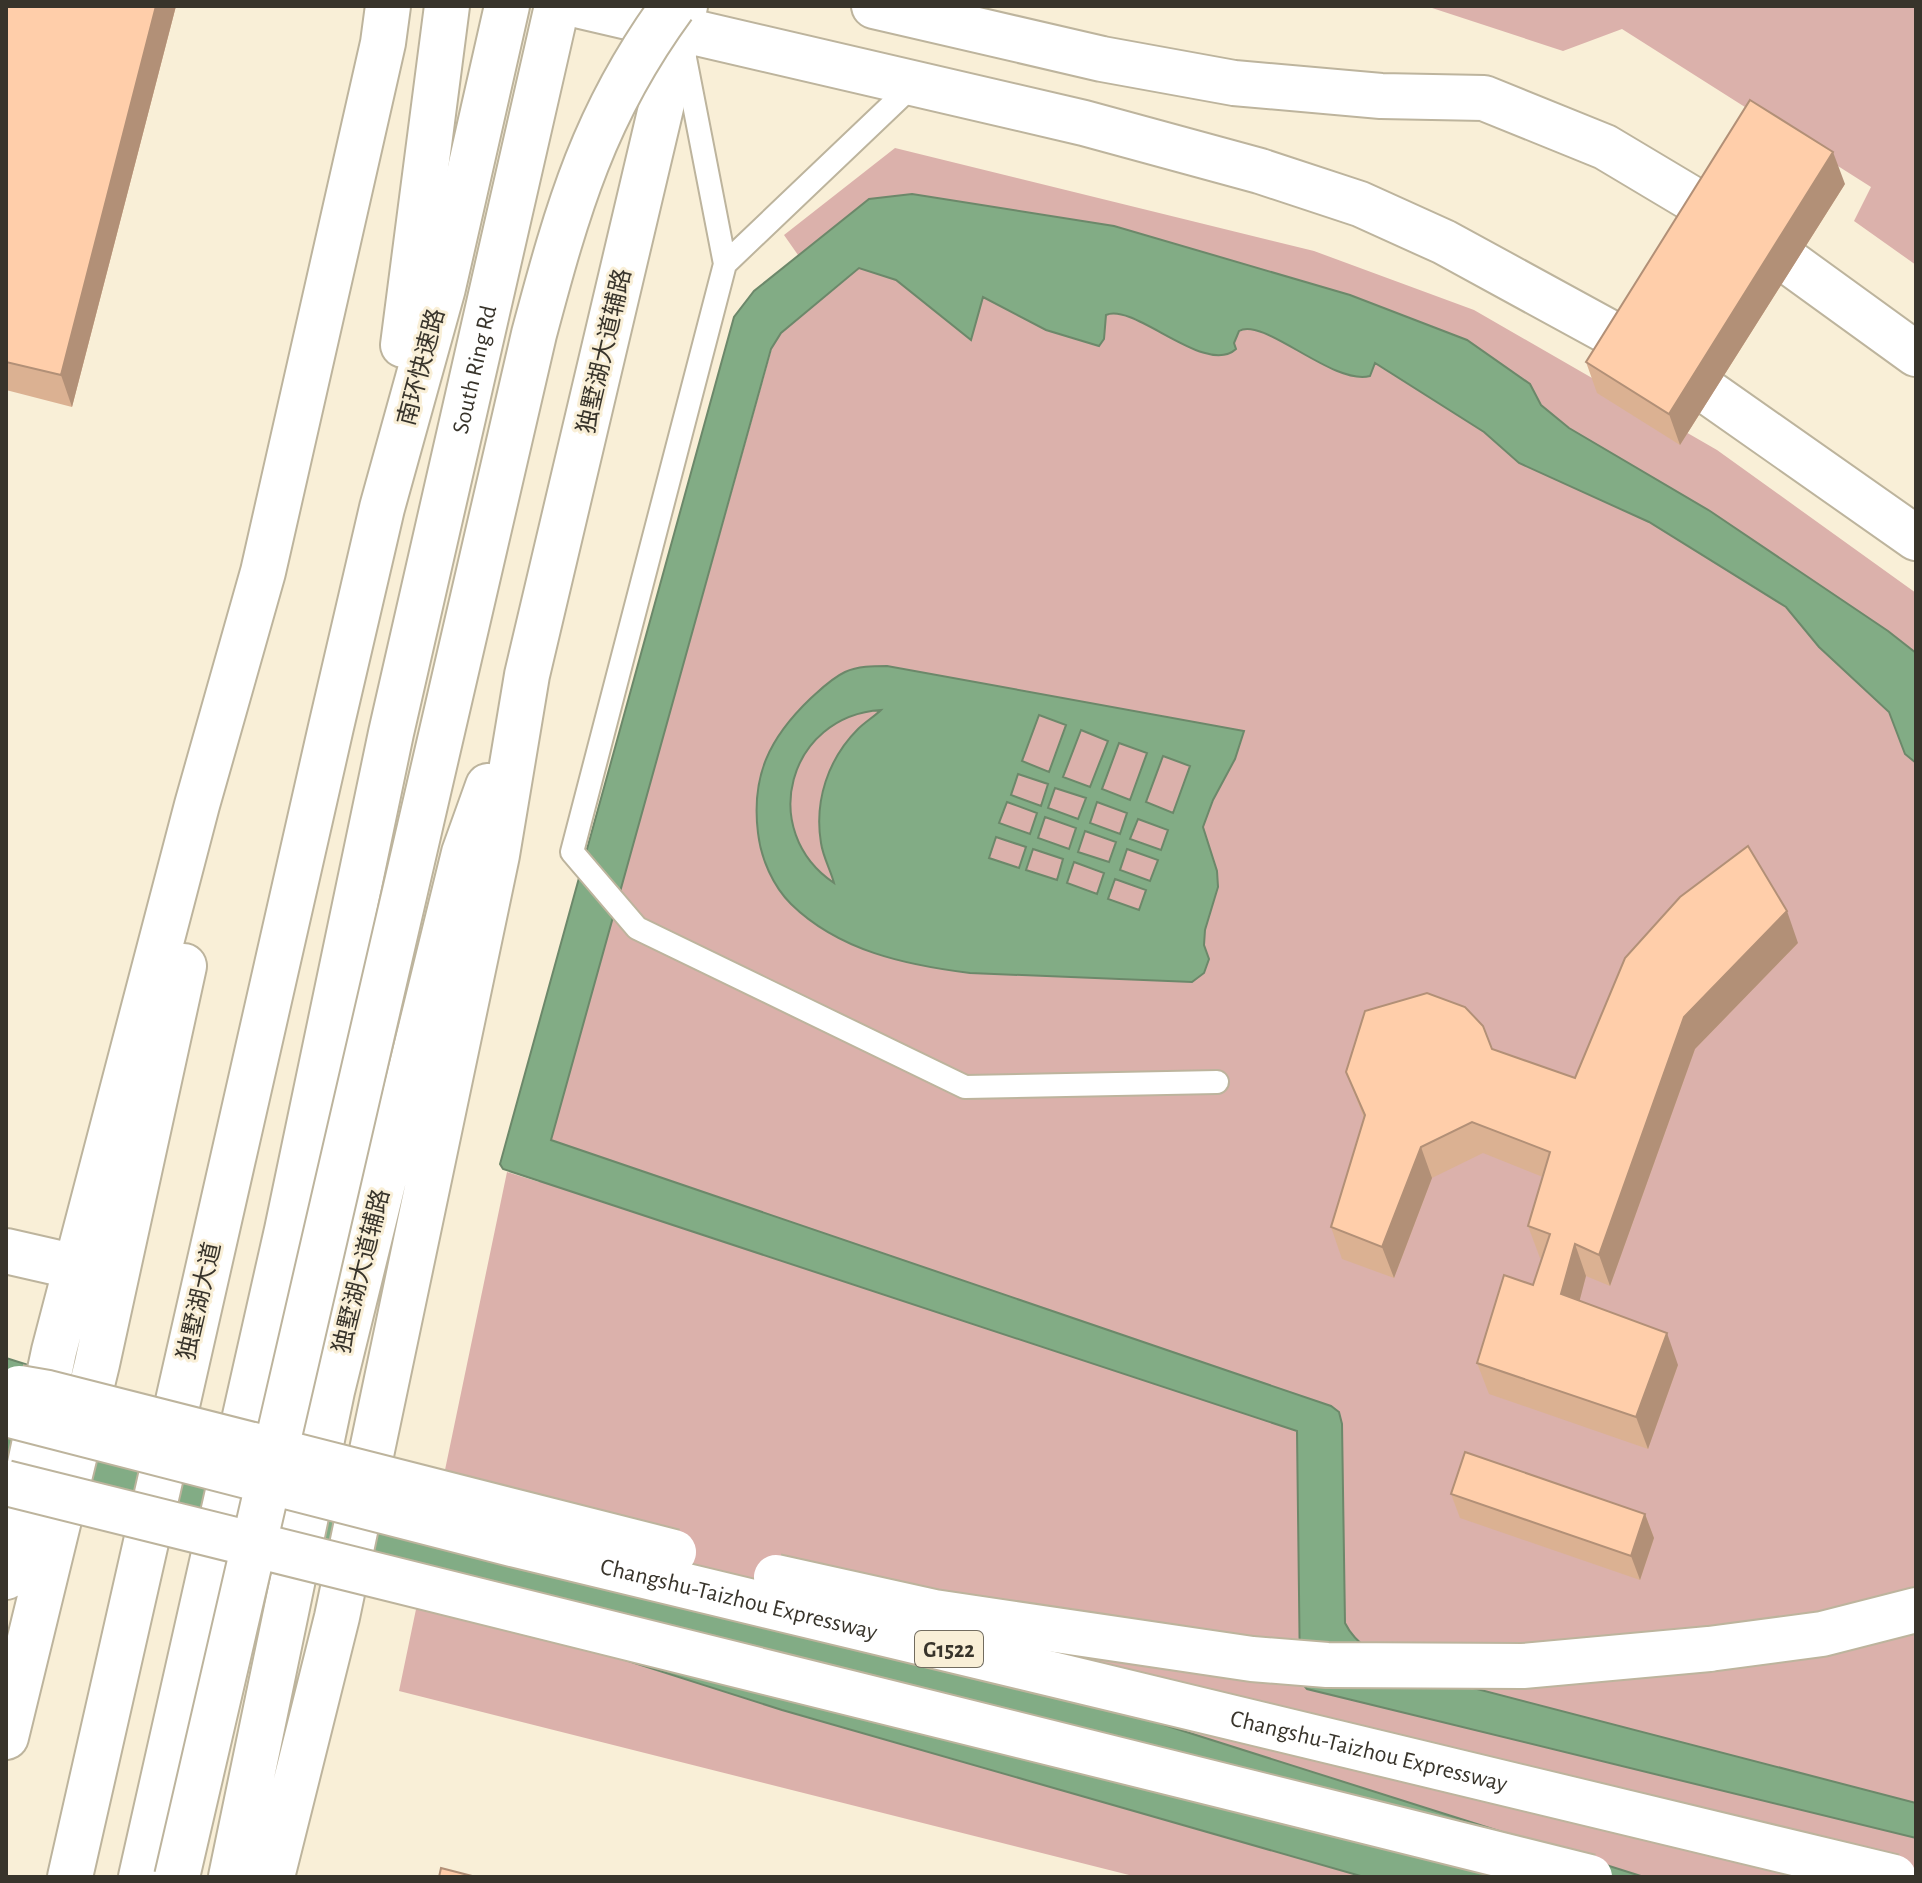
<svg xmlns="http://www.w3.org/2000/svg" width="1922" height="1883" viewBox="0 0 1922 1883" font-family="'Alegreya Sans','Noto Sans SC',sans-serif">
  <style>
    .green { fill: #dbb1ab }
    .water { fill: #82ac85; stroke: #6c886a; stroke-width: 2; fill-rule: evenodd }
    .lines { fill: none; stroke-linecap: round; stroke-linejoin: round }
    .service-casing { stroke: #bdb49d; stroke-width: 26 }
    .minor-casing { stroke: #bdb49d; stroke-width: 48 }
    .primary-casing { stroke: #bdb49d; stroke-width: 48 }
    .trunk-casing { stroke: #bdb49d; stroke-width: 48 }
    .motorway-casing { stroke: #bdb49d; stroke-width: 48 }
    .service { stroke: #fff; stroke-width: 22 }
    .minor { stroke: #fff; stroke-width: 44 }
    .primary { stroke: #fff; stroke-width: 44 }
    .trunk { stroke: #fff; stroke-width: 44 }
    .motorway { stroke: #fff; stroke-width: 44 }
    .trunk-bridge-casing { stroke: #bdb49d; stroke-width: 48; stroke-linecap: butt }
    .motorway-bridge-casing { stroke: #bdb49d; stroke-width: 48; stroke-linecap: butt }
    .trunk-bridge { stroke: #fff; stroke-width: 44 }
    .motorway-bridge { stroke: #fff; stroke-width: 44 }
    .wall { fill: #dbb192 }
    .shaded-wall { fill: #b29077 }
    .building { fill: #ffceaa; stroke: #b29077; stroke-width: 2 }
    .labels { text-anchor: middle; stroke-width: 6; stroke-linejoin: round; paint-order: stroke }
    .shield { fill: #f9efd7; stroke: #726c5f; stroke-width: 2 }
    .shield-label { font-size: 22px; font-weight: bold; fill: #38342b }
    .street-label { font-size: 24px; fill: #38342b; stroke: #f9efd7 }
  </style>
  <rect width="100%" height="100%" fill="#f9efd7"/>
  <path class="green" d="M 1426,6 L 1916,6 L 1916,265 L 1854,221 L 1871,187 L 1622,29 L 1563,51 Z
    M 895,148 L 1314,251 L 1474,310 L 1717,450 L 1916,593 L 1916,1877 L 1137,1877 L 399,1691 L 507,1172 L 539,1182 L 798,255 L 784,235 Z"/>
  <path class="water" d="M 912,194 L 1114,226 L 1350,295 L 1467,340 L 1530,384 L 1541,405 L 1569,428 L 1710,511 L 1888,631 L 1916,653 L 1916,763 L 1905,754 L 1889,712 L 1819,647 L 1786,607 L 1649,522 L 1519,463 L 1484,432 L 1375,363 L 1370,376 C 1333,386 1263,316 1239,331 L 1234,343 L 1236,349 C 1206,377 1134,302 1106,315 L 1104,339 L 1099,346 L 1046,330 L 983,297 L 971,340 L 896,280 L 859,268 L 781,333 L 771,349 L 551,1140 L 1331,1406 L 1339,1412 L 1342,1424 L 1345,1623 C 1356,1646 1382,1659 1404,1670 L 1916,1803 L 1916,1838 L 1307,1689 L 1301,1682 L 1300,1675 L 1297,1431 L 503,1169 L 500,1164 L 734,317 L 754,291 L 869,199 Z
    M 887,666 L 1244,731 L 1235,759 L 1213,800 L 1203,827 L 1217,871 L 1218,887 L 1205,930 L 1204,945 L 1209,959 L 1204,973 L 1192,982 L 970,973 C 906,965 839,951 791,904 C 773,886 761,859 758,833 C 751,776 769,738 811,698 C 821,689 832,678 845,672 C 858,666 873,666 887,666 ZM 881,710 C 875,716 865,722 858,729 C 828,759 814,801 821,843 C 823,857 831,871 834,883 C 757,831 788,716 881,710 ZM 1039,715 L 1066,725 L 1049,772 L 1022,761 ZM 1081,730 L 1108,741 L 1090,787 L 1063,777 ZM 1119,743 L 1147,753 L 1130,800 L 1102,789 ZM 1163,756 L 1190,766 L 1173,813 L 1146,802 ZM 1018,774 L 1048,784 L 1041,806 L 1011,795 ZM 1055,788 L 1086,798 L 1078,819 L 1048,808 ZM 1007,802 L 1037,813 L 1030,834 L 999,823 ZM 1097,802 L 1127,813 L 1120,834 L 1090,823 ZM 1045,817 L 1076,828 L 1069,849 L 1038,838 ZM 1138,819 L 1168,830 L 1161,850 L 1130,839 ZM 1085,831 L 1116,842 L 1109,862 L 1078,852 ZM 996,837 L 1026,847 L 1019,868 L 989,858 ZM 1033,849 L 1063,859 L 1057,880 L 1026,870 ZM 1127,849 L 1158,860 L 1150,881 L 1120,870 ZM 1074,862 L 1104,873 L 1097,894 L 1067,883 ZM 1115,879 L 1146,890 L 1139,910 L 1108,899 Z
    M 6,1358 L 1644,1877 L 1364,1877 L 782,1710 L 6,1463 Z"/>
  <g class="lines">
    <g class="service-casing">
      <path id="service" d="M 684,53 L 725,264 L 572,852 L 637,928 L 965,1087 L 1217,1082
        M 725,264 L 915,83"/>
    </g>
    <g class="minor-casing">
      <path id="minor" d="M 6,1251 L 76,1267"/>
    </g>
    <g class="primary-casing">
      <path id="primary" d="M 6,1577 L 54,1351 L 197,805 L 263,572 L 383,43 L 388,6
        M 6,1737 L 97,1364 L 184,966
        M 231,1877 L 332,1391 L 464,853 L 488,786
        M 272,1877 L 337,1617 L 497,855 L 527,675 L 685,6"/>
    </g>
    <g class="trunk-casing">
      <g id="trunk">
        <path d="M 403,345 L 447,6"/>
        <path d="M 70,1877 L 331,727 L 382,508 L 443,288 L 507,6"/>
        <path id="s1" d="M 141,1877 L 287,1230 L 391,733 L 557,6"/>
      </g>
    </g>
    <g class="motorway-casing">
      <path id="motorway" d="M 581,6 L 1084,123 L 1260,171 L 1360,204 L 1444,242 L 1671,366 L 1916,538
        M 874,6 L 1102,59 L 1234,83 L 1381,96 L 1484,98 L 1605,147 L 1749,233 L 1916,354
        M 1709,1649 L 1822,1634 L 1916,1610"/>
    </g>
    <use href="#service" class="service"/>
    <use href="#minor" class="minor"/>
    <use href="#primary" class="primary"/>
    <use href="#trunk" class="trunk"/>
    <use href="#motorway" class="motorway"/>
    <g class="trunk-bridge-casing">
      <path id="trunk-bridge" d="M 177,1877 L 534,334 C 568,207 594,114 673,6"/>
    </g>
    <g class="motorway-bridge-casing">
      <g id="motorway-bridge">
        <path d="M 19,1388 L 48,1393 L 674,1552"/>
        <path id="s2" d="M 6,1414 L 516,1545 L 1894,1877"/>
        <path d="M 6,1483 L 1590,1877"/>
        <path d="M 776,1577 L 934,1612 L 1252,1659 L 1327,1665 L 1523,1666 L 1709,1649"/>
      </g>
    </g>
    <use href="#trunk-bridge" class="trunk-bridge"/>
    <use href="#motorway-bridge" class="motorway-bridge"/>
  </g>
  <path class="wall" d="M 6,6 L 176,6 L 72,407 L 6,390 Z
    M 1845,184 L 1680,445 L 1597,393 L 1586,362 Z
    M 1798,943 L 1695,1049 L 1610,1286 L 1586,1276 L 1579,1301 L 1678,1365 L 1648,1449 L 1489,1394 L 1477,1363 L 1533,1285 L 1542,1258 L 1540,1258 L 1528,1226 L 1543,1177 L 1483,1153 L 1432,1178 L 1394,1278 L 1342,1259 L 1331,1227 L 1364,1118 L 1346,1072 L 1492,1049 L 1575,1078 Z
    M 1451,1494 L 1645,1514 L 1654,1538 L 1640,1580 L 1460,1518 Z"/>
  <path class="shaded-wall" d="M 156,6 L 176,6 L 72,407 L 61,375 Z
    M 1833,152 L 1845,184 L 1680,445 L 1669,414 Z
    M 1787,911 L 1798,943 L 1695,1049 L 1610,1286 L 1599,1255 L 1684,1017 Z
    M 1421,1147 L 1432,1178 L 1394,1278 L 1382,1247 Z
    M 1575,1244 L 1586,1276 L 1573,1326 L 1561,1294 Z
    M 1667,1333 L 1678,1365 L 1648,1449 L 1636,1417 Z
    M 1645,1514 L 1654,1538 L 1640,1580 L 1631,1556 Z"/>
  <path class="building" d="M 6,6 L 156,6 L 61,375 L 6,362 Z
    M 1750,100 L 1833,152 L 1669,414 L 1586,362 Z
    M 1748,846 L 1787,911 L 1684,1017 L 1599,1255 L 1575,1244 L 1561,1294 L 1667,1333 L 1636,1417 L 1477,1363 L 1504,1275 L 1533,1285 L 1550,1234 L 1528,1226 L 1550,1152 L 1472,1122 L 1421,1147 L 1382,1247 L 1331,1227 L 1365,1115 L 1346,1072 L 1365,1011 L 1427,993 L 1465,1007 L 1483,1026 L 1492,1049 L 1575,1078 L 1625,958 L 1680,897 Z
    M 1465,1452 L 1645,1514 L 1631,1556 L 1451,1494 Z
    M 441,1868 L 476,1877 L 439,1877 Z"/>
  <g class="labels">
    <rect class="shield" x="915" y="1631" width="68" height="36" rx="6"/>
    <g class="shield-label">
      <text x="949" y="1657">G1522</text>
    </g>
    <g class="street-label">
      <text transform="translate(604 351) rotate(-77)" y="8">独墅湖大道辅路</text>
      <text transform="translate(421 367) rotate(-75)" y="8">南环快速路</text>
      <text dy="8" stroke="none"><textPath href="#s1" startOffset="1544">South Ring Rd</textPath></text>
      <text transform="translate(361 1271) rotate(-76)" y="8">独墅湖大道辅路</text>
      <text transform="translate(199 1301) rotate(-77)" y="8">独墅湖大道</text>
      <text dy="8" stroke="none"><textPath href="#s2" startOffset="756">Changshu-Taizhou Expressway</textPath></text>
      <text dy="8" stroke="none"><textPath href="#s2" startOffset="1404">Changshu-Taizhou Expressway</textPath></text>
    </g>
  </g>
  <rect width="1922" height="1883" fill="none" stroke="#38342b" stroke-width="16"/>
</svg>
